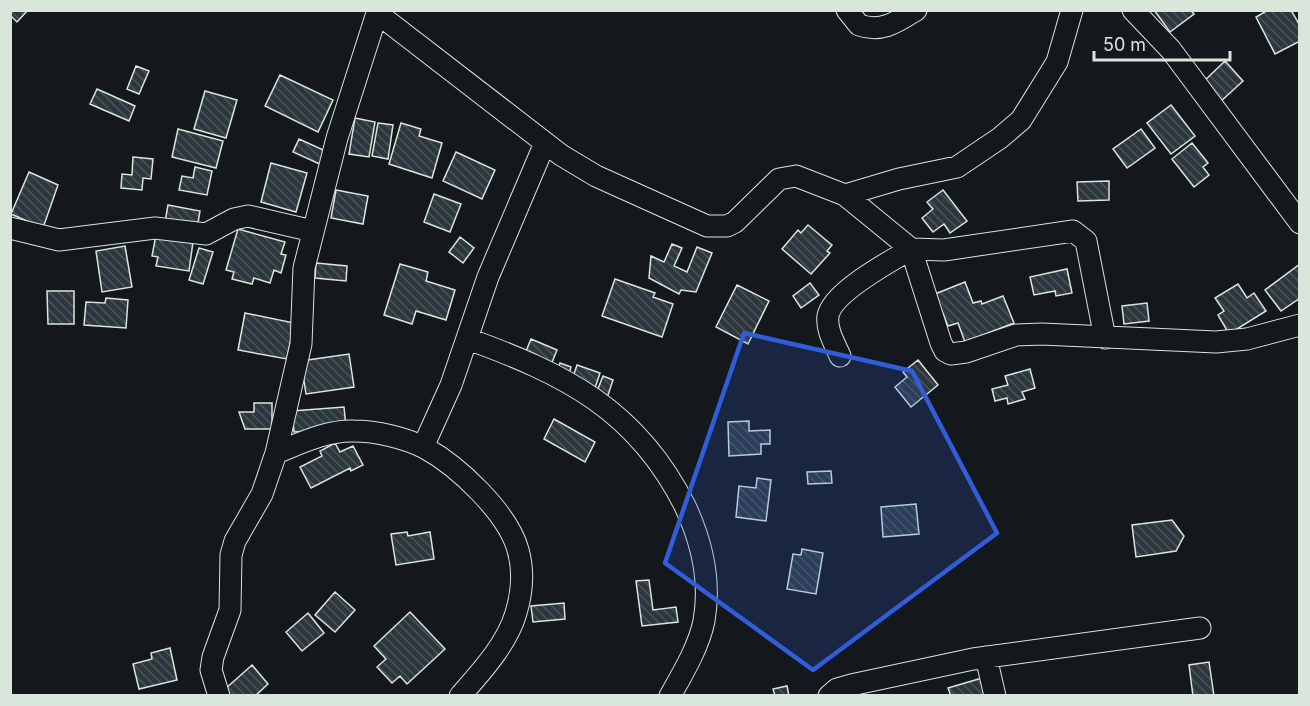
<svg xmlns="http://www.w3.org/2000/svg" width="1310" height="706" viewBox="0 0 1310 706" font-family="Inter,sans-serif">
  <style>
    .building { fill: url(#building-back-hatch); stroke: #d8e6dc; stroke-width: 1.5 }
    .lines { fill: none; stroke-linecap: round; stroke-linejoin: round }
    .minor-casing { stroke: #d8e6dc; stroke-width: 23 }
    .minor { stroke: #14181c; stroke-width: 21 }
    .marked { fill: #305dd8; fill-opacity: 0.2; stroke: #305dd8; stroke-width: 4.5; stroke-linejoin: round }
  </style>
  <defs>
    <pattern id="building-back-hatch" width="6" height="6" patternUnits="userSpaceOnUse" patternTransform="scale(1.5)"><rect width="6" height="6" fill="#2c363c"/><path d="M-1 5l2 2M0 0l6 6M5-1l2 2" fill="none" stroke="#4a5358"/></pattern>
  </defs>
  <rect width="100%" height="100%" fill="#14181c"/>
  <path class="building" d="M 10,10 L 28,10 L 17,22 L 10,15 Z
    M 1154,10 L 1191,10 L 1194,14 L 1170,32 Z
    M 1268,10 L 1291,10 L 1300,26 L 1300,41 L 1275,54 L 1256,17 Z
    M 1225,61 L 1243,81 L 1219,103 L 1201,84 Z
    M 136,66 L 149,71 L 139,94 L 127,89 Z
    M 280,75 L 333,100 L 318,132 L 265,106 Z
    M 97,89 L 135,106 L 129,121 L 90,104 Z
    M 205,91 L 237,100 L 226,138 L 194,129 Z
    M 1171,105 L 1195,136 L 1171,154 L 1147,123 Z
    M 355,118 L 375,122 L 369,157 L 349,154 Z
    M 378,123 L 393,125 L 388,159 L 372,156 Z
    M 401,123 L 421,129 L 419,136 L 442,143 L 432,178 L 389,164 Z
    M 178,129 L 223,141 L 216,168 L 172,157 Z
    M 1141,129 L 1155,148 L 1127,168 L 1113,149 Z
    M 299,139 L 330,153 L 324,166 L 293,152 Z
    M 1192,143 L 1208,163 L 1203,167 L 1209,175 L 1194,187 L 1172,159 Z
    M 456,152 L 495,170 L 482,199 L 443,181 Z
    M 133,157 L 153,159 L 151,179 L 143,178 L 142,190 L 121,188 L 122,174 L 132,175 Z
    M 271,163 L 307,173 L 296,212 L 261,202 Z
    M 195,167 L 212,171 L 207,195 L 179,190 L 182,176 L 193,178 Z
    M 29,172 L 58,185 L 43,228 L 11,214 Z
    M 1109,181 L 1109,200 L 1078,201 L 1077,182 Z
    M 336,190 L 368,196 L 363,224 L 331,218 Z
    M 943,190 L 967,221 L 950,233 L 944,224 L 933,232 L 922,218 L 933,209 L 927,202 Z
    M 434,194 L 461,204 L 450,232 L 424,222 Z
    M 168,205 L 200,211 L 197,228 L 165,222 Z
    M 808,225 L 832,245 L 827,251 L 830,253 L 811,274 L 782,249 L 798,230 L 801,233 Z
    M 238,229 L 285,242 L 281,254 L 286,255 L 281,273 L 274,270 L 270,283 L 254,278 L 252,284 L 232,279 L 234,272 L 226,270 Z
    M 156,235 L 193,242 L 189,271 L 156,266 L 158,257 L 152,256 Z
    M 460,237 L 474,248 L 463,263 L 449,252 Z
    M 672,244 L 682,248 L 674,266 L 687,272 L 697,247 L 712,253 L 696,292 L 681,290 L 679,294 L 649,278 L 651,256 L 664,262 Z
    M 125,246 L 132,287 L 102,292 L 96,251 Z
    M 199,248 L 213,252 L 203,284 L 189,280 Z
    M 316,263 L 347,266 L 346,281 L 315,278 Z
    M 400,264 L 428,272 L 426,281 L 455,290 L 446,320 L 416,311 L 412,324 L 384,315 Z
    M 1300,264 L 1300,298 L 1281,311 L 1265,290 Z
    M 1067,269 L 1072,293 L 1056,296 L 1055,291 L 1034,295 L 1030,277 Z
    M 615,279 L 655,293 L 653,297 L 673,304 L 662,337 L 602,316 Z
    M 965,282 L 973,303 L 981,301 L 982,304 L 1003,296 L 1014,323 L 965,342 L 958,323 L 948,326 L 935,294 Z
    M 810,283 L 819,295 L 801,308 L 793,296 Z
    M 1238,284 L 1247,298 L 1254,293 L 1266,311 L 1229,334 L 1218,315 L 1224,311 L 1215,298 Z
    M 737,285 L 769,301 L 748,344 L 716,327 Z
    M 47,291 L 74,291 L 74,324 L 48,324 Z
    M 106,298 L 128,300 L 126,328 L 84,325 L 86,302 L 105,303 Z
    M 1147,303 L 1149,321 L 1124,324 L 1122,306 Z
    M 245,313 L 294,323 L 287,359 L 238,350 Z
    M 531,339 L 557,350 L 550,367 L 524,356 Z
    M 349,354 L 354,387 L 306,394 L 301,361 Z
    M 918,360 L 938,385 L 911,407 L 895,387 L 907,377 L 903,372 Z
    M 560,363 L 571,367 L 568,378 L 556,374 Z
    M 577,365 L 600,373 L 595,388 L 572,380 Z
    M 1030,369 L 1035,388 L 1022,392 L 1025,399 L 1008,404 L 1007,398 L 995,401 L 992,389 L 1008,385 L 1005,376 Z
    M 603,376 L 613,380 L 607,398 L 596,394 Z
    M 254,403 L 272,403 L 272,429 L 245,429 L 239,412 L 254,412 Z
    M 344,407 L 346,428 L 294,432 L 292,411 Z
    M 554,419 L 595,442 L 585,462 L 544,439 Z
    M 749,421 L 749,431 L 770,430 L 770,444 L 761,444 L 761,454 L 729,456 L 728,422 Z
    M 335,443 L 340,452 L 353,446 L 363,465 L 351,471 L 350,468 L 311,488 L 300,467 L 322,456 L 320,451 Z
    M 831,471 L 832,483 L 808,484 L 807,472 Z
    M 757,478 L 771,480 L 766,521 L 736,517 L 739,486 L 756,488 Z
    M 916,504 L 919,534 L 883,537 L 881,507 Z
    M 1172,520 L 1184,536 L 1176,551 L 1136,557 L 1132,525 Z
    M 407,532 L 408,536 L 430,532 L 434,559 L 396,565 L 391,534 Z
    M 802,549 L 823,553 L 816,594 L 787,589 L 793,554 L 801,555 Z
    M 649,580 L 653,610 L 676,607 L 678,622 L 642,626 L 636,581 Z
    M 335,592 L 355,610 L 335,632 L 315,615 Z
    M 564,603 L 565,619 L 533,622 L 531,606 Z
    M 410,612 L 445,649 L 407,684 L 400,676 L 392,683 L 377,667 L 386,659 L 374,646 Z
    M 308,613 L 324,633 L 302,651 L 286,632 Z
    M 170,648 L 177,680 L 139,689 L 133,664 L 152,659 L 151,653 Z
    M 1209,662 L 1214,696 L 1193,696 L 1189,665 Z
    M 252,665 L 268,684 L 255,696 L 229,696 L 224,690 Z
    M 982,678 L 987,696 L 951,696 L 948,688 Z
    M 787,686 L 789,696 L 775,696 L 773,689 Z"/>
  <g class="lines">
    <g class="minor-casing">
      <path id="minor" d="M 847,10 L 859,25 C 882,33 897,22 916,10
        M 1133,10 L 1171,50 L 1300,223
        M 377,13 L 561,155 L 596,176 L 707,226 L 727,226 L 735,222 L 779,179 L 796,176 L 845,195 L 911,249 L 944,250 L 1073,231 L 1086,241 L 1105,338
        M 845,195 L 899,179 L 957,167 L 1000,138 L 1021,120 L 1057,62 L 1072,10
        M 10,228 L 59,240 L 155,228 L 206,234 L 234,219 L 248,216 L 313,231
        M 468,339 C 565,374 637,410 685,506 C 702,542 711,581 704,621 C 699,646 683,673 670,696
        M 840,356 C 835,344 826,330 828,316 C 832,292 891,261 911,249 L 941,343 L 945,351 L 951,354 L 966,352 L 1016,335 L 1042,334 L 1216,342 L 1247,339 L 1300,325
        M 423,447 L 451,385 L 488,277 L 545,143
        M 276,453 C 301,443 327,430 354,431 C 376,431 406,438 425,448 C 458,466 508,513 518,550 C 524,571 522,593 516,613 C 507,644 481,672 460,696
        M 986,657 L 995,696
        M 219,696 L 211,670 L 213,657 L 230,610 L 231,555 L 235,541 L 262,494 L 276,453 L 301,344 L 304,268 L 337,138 L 378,10
        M 829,696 L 837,689 L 851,685 L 973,659 L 1200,628"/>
    </g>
    <use href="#minor" class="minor"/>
  </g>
  <path class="marked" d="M 744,333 L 912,371 L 997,533 L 813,670 L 665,563 Z"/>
  <rect width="1310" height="706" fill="none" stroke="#d8e6dc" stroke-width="24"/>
  <path d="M1094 51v9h136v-9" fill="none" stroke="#d8e6dc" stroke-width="3"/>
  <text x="1103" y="51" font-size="18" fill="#d8e6dc" stroke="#14181c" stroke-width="4.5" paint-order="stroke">50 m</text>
</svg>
